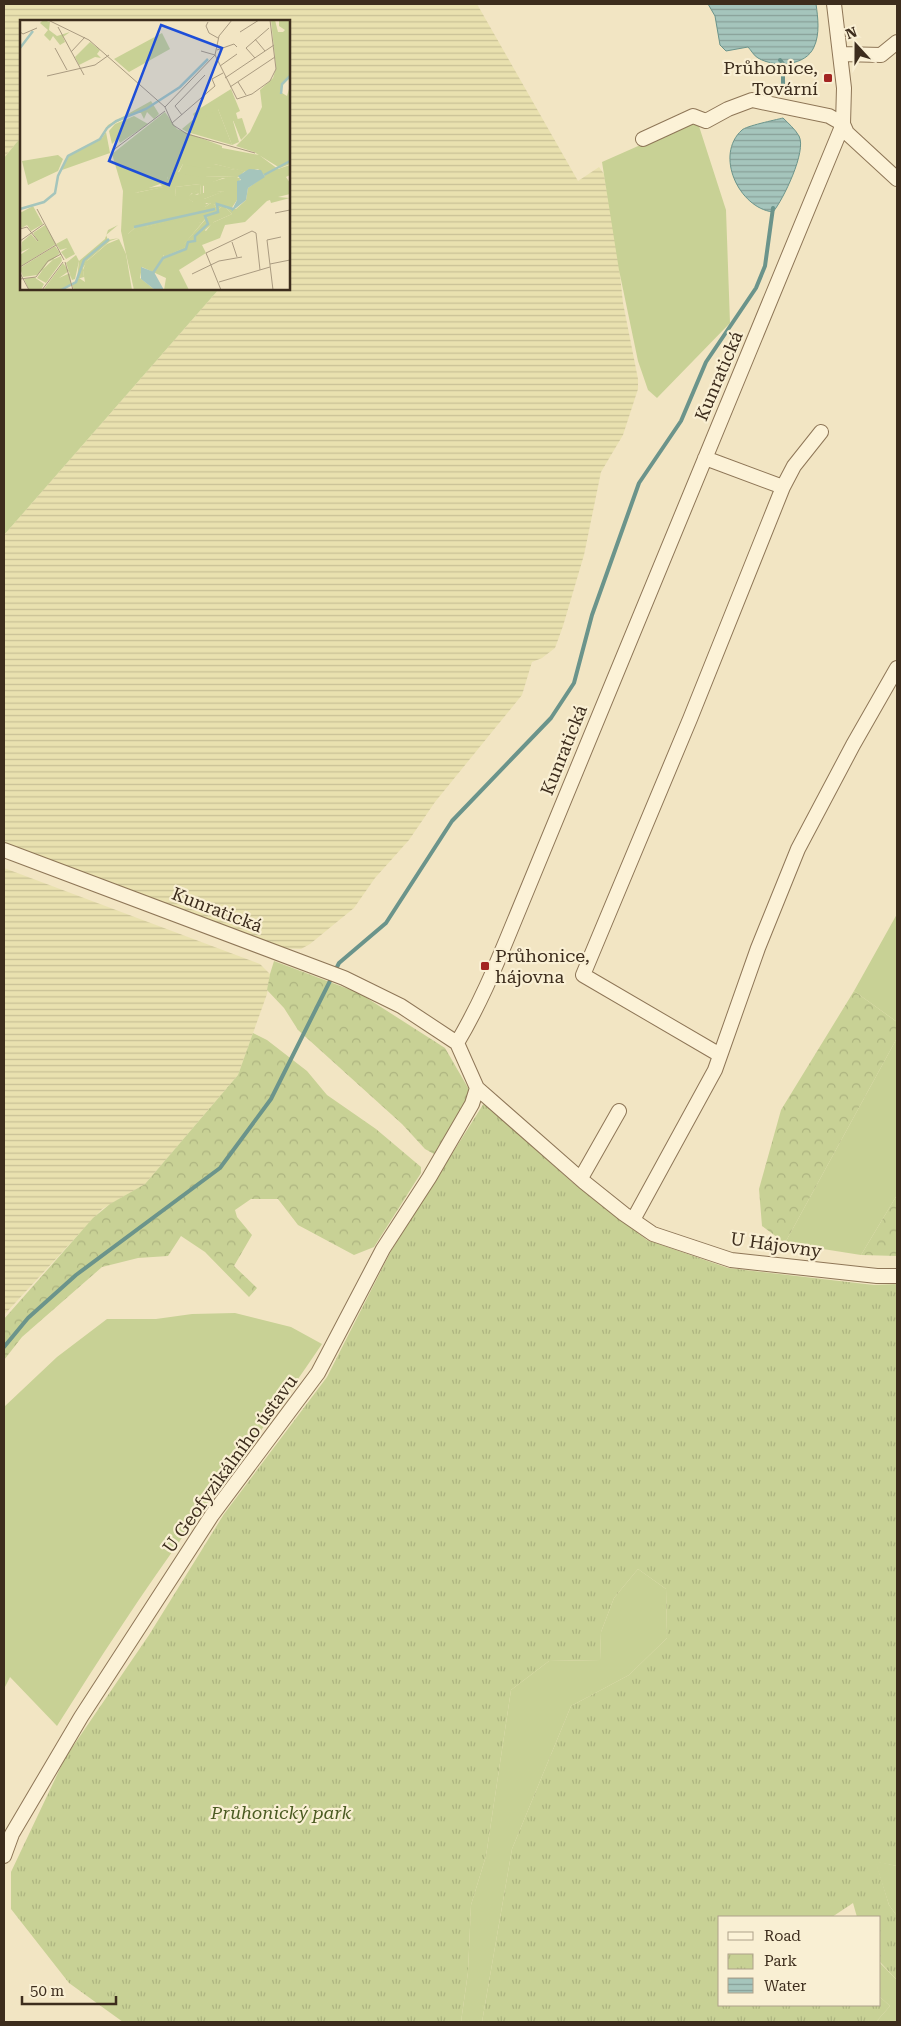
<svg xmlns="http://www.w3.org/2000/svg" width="901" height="2026" viewBox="0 0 901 2026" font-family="'Roboto Serif',serif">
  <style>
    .farmland { fill: url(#farmland-rules) }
    .green { fill: #c8d195 }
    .forest { fill: url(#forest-crowns) }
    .park { fill: url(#park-tufts) }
    .water { fill: url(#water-rules); stroke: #6b948b }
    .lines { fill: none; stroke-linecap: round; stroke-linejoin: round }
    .stream { stroke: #6b948b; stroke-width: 4 }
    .minor-casing { stroke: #8e7657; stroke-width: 16 }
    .minor { stroke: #fcf2d7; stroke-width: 14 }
    .poi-dot { fill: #a32522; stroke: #f9efd3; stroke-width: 2 }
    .labels { text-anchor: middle; stroke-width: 4.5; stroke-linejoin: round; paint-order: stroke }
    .poi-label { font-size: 18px; fill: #3d2d1d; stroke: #f9efd3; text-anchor: end }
    .street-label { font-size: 18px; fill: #3d2d1d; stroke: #f9efd3 }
    .park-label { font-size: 18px; font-style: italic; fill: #4b5b22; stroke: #f9efd3 }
    .inset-river { fill: none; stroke: #a5c5bc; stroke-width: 2.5 }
    .inset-road { fill: none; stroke: #aa9b81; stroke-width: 1 }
    .view { fill: #1d4ed8; fill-opacity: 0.15; stroke: #1d4ed8; stroke-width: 2.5 }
    .inset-edge { fill: none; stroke: #3d2d1d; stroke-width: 2.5 }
  </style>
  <defs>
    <pattern id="farmland-rules" width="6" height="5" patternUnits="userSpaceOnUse" patternTransform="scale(1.25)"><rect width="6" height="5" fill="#e9e1af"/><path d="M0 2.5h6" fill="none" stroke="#c9c196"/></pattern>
    <pattern id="forest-crowns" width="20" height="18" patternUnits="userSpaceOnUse" patternTransform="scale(1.25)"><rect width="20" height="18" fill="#c8d195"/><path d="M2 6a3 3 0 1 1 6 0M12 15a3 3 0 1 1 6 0" fill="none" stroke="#adb480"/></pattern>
    <pattern id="park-tufts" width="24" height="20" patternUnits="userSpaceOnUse" patternTransform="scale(1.25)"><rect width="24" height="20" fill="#c8d195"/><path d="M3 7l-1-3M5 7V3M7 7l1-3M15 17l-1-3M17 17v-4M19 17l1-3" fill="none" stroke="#adb480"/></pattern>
    <pattern id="water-rules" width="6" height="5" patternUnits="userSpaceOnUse" patternTransform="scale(1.25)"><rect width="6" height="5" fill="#a5c5bc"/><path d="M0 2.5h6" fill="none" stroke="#88a098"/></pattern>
  </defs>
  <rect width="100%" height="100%" fill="#f2e5c3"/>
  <path class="farmland" d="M 4,4 L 477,4 L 578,181 L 599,167 L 604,174 L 618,256 L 623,303 L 638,379 L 638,389 L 623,435 L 601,472 L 584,555 L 563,626 L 555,648 L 542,658 L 532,662 L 522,695 L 435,802 L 409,840 L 375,878 L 354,908 L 310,944 L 301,949 L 279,948 L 4,844 L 4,535 L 219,289 L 289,289 L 289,21 L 21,21 L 21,137 L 4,158 Z
    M 4,868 L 260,964 L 270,974 L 267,994 L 238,1075 L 145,1184 L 102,1209 L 4,1315 Z"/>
  <path class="green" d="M 697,120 L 726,210 L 730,323 L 657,398 L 648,390 L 638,361 L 619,270 L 602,162 Z
    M 21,137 L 21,289 L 219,289 L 4,535 L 4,158 Z
    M 897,914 L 897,1022 L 854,991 Z
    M 897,1038 L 897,1195 L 861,1255 L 785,1243 Z
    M 235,1313 L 291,1327 L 322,1344 C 280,1407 234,1466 189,1528 C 143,1592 99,1659 57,1726 L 10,1677 L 4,1689 L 4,1407 L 57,1357 L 107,1319 L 156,1319 L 192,1314 Z
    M 638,1569 L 666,1589 L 667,1638 L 629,1675 L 571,1706 L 512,1849 L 482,2022 L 461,2022 L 468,1972 L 471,1905 L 486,1856 L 511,1690 L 549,1661 L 600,1660 L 601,1632 L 614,1598 Z
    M 875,1861 L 897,1866 L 897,1916 L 889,1905 Z
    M 880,1963 L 897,1980 L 897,2022 L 876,2022 L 890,2006 L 880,1997 Z"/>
  <path class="forest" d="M 274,961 L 359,993 L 445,1048 L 471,1093 L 434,1154 L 425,1149 L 402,1124 L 298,1030 L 284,1008 L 267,990 L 270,974 Z
    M 854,991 L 897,1022 L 897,1038 L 785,1243 L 762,1226 L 759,1189 L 781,1110 Z
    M 253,1033 L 267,1040 L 307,1071 L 327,1095 L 376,1129 L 421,1167 L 421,1173 L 374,1247 L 354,1255 L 298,1225 L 278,1199 L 251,1199 L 235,1210 L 237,1217 L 252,1235 L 234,1266 L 257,1288 L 249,1297 L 205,1252 L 181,1236 L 168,1256 L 138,1258 L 102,1267 L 22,1337 L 4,1360 L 4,1319 L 93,1218 L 110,1204 L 145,1184 L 238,1075 Z
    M 897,1195 L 897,1256 L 861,1255 Z"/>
  <path class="park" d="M 484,1103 L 573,1183 L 647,1240 L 728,1268 L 874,1285 L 897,1284 L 897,1866 L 876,1862 L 889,1905 L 897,1916 L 897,1980 L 880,1962 L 880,1917 L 857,1917 L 853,1903 L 832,1917 L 720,1917 L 720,2005 L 880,2005 L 880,1997 L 890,2006 L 876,2022 L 482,2022 L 512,1849 L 571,1706 L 629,1675 L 667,1638 L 666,1589 L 638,1569 L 614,1598 L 601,1632 L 600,1660 L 549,1661 L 511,1690 L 486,1856 L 471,1905 L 468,1972 L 461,2022 L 123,2022 L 69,1983 L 11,1909 L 11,1872 L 65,1758 L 149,1635 L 224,1514 L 327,1377 L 391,1251 Z"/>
  <path class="water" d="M 708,4 L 816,4 C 818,18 820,34 814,47 C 806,66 775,68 758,58 C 754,56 751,50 748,47 L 726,51 L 720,45 L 715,16 Z
    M 783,118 C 788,123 795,129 799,136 C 807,151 783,200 773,212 C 739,208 714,155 742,130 C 746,126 775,120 783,118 Z"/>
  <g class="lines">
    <path class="stream" d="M 780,60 L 783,64 L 783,89
      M 4,1347 L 28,1318 L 76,1275 L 220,1168 L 271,1099 L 339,963 L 386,923 L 452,821 L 551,718 L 574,683 L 592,615 L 639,483 L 681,421 L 706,362 L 756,288 L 765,266 L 773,208"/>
    <g class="minor-casing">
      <path id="minor" d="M 841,54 L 881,55 L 897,42
        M 843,124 L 847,133 L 897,179
        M 643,139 L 693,116 L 706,121 L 728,109 L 752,100 L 829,116 L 843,124
        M 705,458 L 783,487
        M 4,850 L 344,978 L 401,1006 L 457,1043 L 477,1088 L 584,1182 L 624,1214 L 653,1234 L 731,1260 L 877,1276 L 897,1276
        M 457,1043 C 479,1006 495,968 511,929 L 843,124 L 844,88 L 834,4
        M 720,1055 L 583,975 L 690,719 L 783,487 L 794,466 L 821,432
        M 581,1178 L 619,1111
        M 633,1220 L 715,1070 L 758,948 L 798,849 L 853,745 L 897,668
        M 4,1856 L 12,1834 L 81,1717 L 212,1515 L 318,1373 L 383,1249 L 429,1178 L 472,1104 L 477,1088"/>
    </g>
    <use href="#minor" class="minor"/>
  </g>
  <g class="poi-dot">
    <rect x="823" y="73" width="10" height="10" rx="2.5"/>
    <rect x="480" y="961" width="10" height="10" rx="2.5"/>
  </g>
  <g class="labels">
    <g class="poi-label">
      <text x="818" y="74">Průhonice,<tspan x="818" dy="21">Tovární</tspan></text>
      <text x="495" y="962" text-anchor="start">Průhonice,<tspan x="495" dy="21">hájovna</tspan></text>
    </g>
    <g class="street-label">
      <text transform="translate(719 376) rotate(-67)" y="6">Kunratická</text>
      <text transform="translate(564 750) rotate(-68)" y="6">Kunratická</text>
      <text transform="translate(217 910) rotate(21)" y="6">Kunratická</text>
      <text transform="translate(776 1245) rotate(8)" y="6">U Hájovny</text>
      <text transform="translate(230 1464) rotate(-54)" y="6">U Geofyzikálního ústavu</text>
    </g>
    <g class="park-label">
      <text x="281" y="1819">Průhonický park</text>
    </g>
  </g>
  <g transform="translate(20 20)">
    <rect width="270" height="270" fill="#f2e5c3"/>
    <path d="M 23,0 L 30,2 L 29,10 L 37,16 L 50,12 L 43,17 L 45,22 L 40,25 L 33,16 L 30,21 L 24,15 L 28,10 L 20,3 ZM 142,13 L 150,29 L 109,52 L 94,39 ZM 70,22 L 80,30 L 77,34 L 81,38 L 75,37 L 59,45 L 55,37 ZM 211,69 L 220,91 L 216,93 L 218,100 L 213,101 L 219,122 L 212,125 L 198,89 L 167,112 L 162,109 L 175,98 L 173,94 L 179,89 ZM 114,96 L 128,104 L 100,123 L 98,118 L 92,124 L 89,111 L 95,104 ZM 86,112 L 90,133 L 42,150 L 47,136 L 82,118 ZM 38,135 L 43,139 L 38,151 L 8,165 L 2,141 ZM 163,144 L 194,144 L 225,151 L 217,158 L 203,158 L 183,166 L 183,173 L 205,171 L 184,179 L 186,184 L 192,182 L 185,187 L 187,190 L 194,184 L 198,190 L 203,185 L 212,194 L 194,202 L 166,227 L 144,237 L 143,234 L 164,224 L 191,193 L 180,203 L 167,198 L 107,215 L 118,205 L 125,207 L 174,194 L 173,182 L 167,178 L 175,171 L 179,173 L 175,175 L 181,174 L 180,164 L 155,167 L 156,176 L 144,167 L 114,173 L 127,168 L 143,166 L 149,163 L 147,156 L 149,155 L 151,164 L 152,153 L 159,152 ZM 194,147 L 215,150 L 216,156 L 186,157 L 186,148 ZM 13,186 L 23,204 L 11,211 L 7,205 L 0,209 L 0,193 ZM 25,205 L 36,224 L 0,247 L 0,235 L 10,228 L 1,232 L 2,222 L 11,214 L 18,222 L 13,213 ZM 47,218 L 55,234 L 46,239 L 41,232 L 47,228 L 40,230 L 36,224 ZM 99,219 L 106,234 L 112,270 L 54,270 L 52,265 L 59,258 L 65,262 L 63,250 L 66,242 L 87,224 ZM 35,226 L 40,233 L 17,255 L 3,257 L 0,248 ZM 56,235 L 59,241 L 55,259 L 52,260 L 46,243 ZM 41,236 L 42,241 L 26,263 L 17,258 L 28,242 ZM 43,243 L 49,251 L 39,258 L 50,253 L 51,265 L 39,270 L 24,269 ZM 14,257 L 24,264 L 21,270 L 9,270 L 4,259 Z" fill="#c8d195" fill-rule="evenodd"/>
    <path d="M 131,81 L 139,94 L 134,99 L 127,92 L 124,99 L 121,93 L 115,93 L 88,107 L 80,118 L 88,105 ZM 198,89 L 212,125 L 167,112 L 196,89 ZM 222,98 L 227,114 L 221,120 L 213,100 ZM 167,145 L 181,148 L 181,157 L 162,154 ZM 196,146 L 215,150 L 222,152 L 216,156 L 183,157 L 186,148 ZM 98,205 L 86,215 L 88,220 L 99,218 L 90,221 L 68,240 L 63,248 L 64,257 L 57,259 L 59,241 L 85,219 L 88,210 Z" fill="#c8d195"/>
    <path d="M 251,0 L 255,0 L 258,12 L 263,12 L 265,10 L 259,6 L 259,0 L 270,0 L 270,57 L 261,67 L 262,73 L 267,76 L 270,65 L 270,144 L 260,148 L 234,132 L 216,126 L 230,112 L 242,87 L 240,70 L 253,58 L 256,48 ZM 145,92 L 157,109 L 202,126 L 202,128 L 239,135 L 258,149 L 270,145 L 270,155 L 266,157 L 270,163 L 270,174 L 258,177 L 270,178 L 251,183 L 250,180 L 247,181 L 225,202 L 205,205 L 200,218 L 182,225 L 186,233 L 159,250 L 169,270 L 144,270 L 146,258 L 122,247 L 120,258 L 135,270 L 114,270 L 101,211 L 103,171 L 92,134 ZM 163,144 L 194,144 L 227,152 L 238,149 L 245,156 L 228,168 L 226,180 L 216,189 L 211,189 L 217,180 L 220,158 L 209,157 L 184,164 L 184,174 L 204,171 L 184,179 L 184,183 L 191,183 L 185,187 L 185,191 L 192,189 L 194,184 L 198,190 L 203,185 L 212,194 L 192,203 L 186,211 L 183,209 L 165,227 L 144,237 L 143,235 L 162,227 L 186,198 L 194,194 L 183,197 L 180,203 L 177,199 L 168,197 L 108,214 L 118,205 L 122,208 L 175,195 L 183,186 L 181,178 L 173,182 L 168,178 L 172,173 L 177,174 L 175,171 L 179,174 L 175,177 L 181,176 L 180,164 L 155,167 L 156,176 L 148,166 L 115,173 L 140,164 L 143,167 L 149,163 L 147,156 L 153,163 L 152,154 L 157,154 Z" fill="#c8d195" fill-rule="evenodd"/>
    <path d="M 229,149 L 241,150 L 245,157 L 228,168 L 226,180 L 211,192 L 217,180 L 217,161 L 221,160 L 218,156 ZM 121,247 L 134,252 L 144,270 L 135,270 L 121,259 Z" fill="#a5c5bc"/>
    <path class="inset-river" d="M 0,28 L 13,11M 261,74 L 262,64 L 270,56M 244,155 L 270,141M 0,189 L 24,182 L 35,173 L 38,156 L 48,136 L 80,119 L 87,108 L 96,101 L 126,89 L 160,67 L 188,39M 114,207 L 195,189M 133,253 L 143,238 L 166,229 L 168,222 L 175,221 L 175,216 L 188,204 L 185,196 L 198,192 L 197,184 L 213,189M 41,270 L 56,262 L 64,240 L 89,219"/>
    <path class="inset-road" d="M 28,0 L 69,20 L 145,87M 188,2 L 186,6 L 189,13 L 198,18M 38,7 L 64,55M 0,12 L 3,14 L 17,8M 220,12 L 239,0M 235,19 L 245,31M 35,28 L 47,50M 197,30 L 214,24 L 217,27M 181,31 L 195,35 L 217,79 L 232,74 L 250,61 L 256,49 L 250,0M 51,32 L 65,17M 235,38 L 226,28 L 249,8M 200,46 L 217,34M 27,56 L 75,45 L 89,35M 205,58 L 254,25M 218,62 L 226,75M 210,67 L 255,37M 145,87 L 195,35 L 199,16 L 212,0M 145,87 L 153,105 L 167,114 L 235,133M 162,95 L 155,86 L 185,55M 152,103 L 195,66 L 192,59 L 203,53M 92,131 L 145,91M 17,189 L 44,240M 255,193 L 270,190M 0,209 L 7,207 L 18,221M 0,221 L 24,204M 212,222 L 217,237M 45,242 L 53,270M 250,244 L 270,240M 0,247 L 36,225M 0,253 L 9,270M 172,254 L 199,241 L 222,237M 0,259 L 16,257 L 28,241 L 41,234M 199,262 L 250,247M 22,270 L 43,242M 201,270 L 186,233 L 232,211 L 236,213 L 240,250M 253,270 L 247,220 L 261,217"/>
    <path class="view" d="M 141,5 L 202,28 L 149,165 L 89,141 Z"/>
    <rect width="270" height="270" class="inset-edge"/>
  </g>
  <rect width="901" height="2026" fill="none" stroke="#3d2d1d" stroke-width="10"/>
  <rect x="718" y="1916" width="162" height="90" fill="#f9efd3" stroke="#aea18a"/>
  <rect x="728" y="1932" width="25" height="8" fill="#fcf2d7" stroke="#aea18a"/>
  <text x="764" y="1941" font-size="15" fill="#3d2d1d">Road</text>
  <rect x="728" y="1954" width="25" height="15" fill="url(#park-tufts)" stroke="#aea18a"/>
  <text x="764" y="1966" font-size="15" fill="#3d2d1d">Park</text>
  <rect x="728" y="1978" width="25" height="15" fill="url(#water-rules)" stroke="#aea18a"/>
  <text x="764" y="1991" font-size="15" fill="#3d2d1d">Water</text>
  <g transform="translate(856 45) rotate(339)" stroke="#f9efd3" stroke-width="4" paint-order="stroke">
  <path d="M0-4L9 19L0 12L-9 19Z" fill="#3d2d1d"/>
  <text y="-8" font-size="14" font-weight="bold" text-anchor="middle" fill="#3d2d1d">N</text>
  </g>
  <path d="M22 1996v8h94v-8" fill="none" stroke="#3d2d1d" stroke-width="2.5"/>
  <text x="30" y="1996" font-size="15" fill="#3d2d1d" stroke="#f9efd3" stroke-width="4" paint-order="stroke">50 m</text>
</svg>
